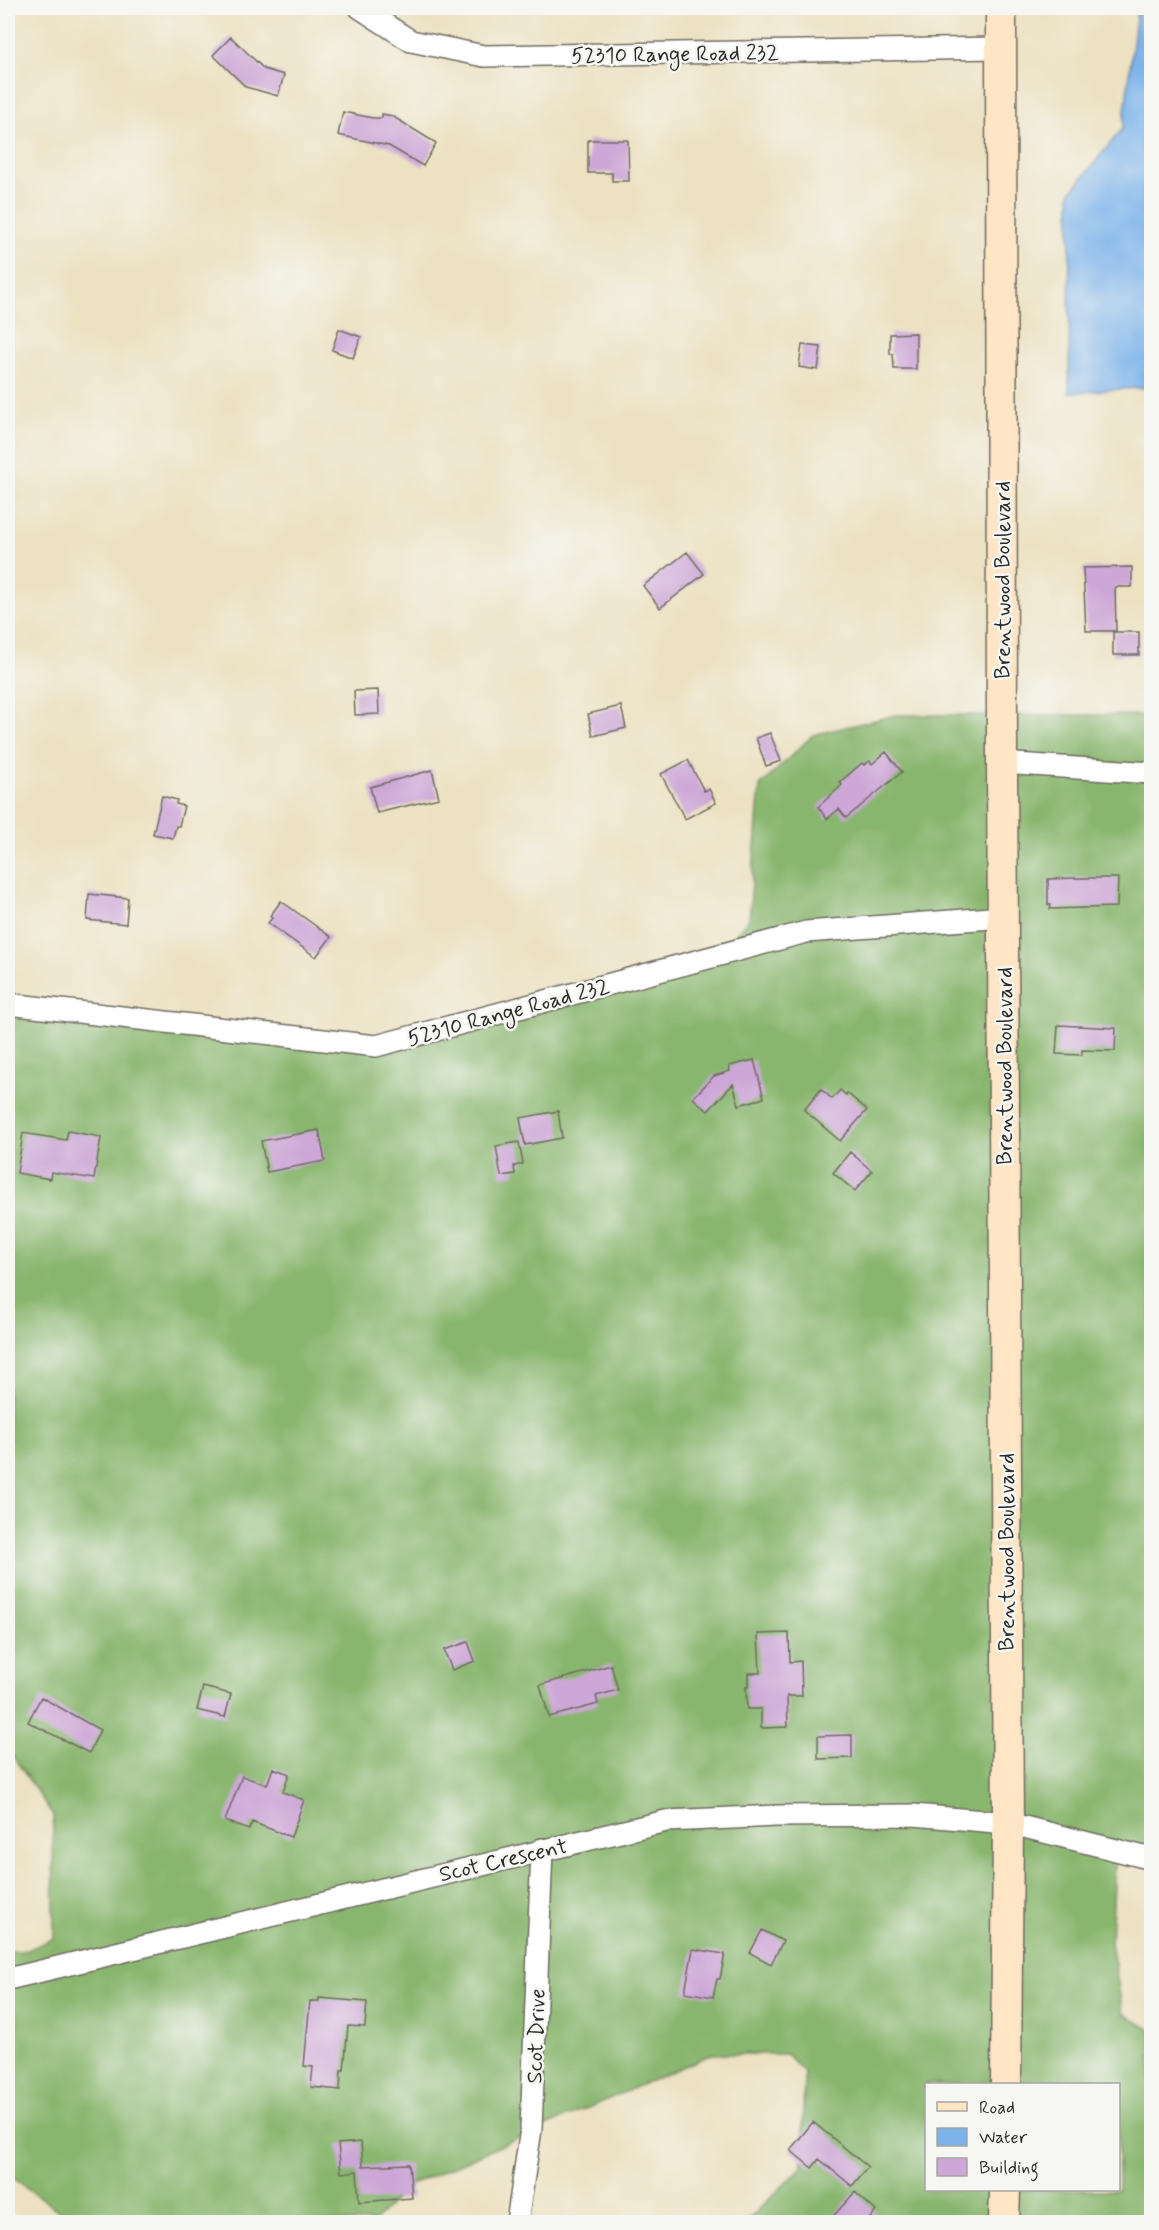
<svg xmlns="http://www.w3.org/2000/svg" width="1159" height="2230" viewBox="0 0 1159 2230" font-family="Mynerve,sans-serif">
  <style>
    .forest { fill: #89b66e; stroke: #5a704c; stroke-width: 1.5; fill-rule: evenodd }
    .water { fill: #7db3eb; stroke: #546f8b; stroke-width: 1.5 }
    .building { fill: #cda7d7 }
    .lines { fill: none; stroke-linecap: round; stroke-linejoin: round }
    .street-casing { stroke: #6f6b60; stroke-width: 24 }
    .secondary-casing { stroke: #6f6b60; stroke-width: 33 }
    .street { stroke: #fff; stroke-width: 21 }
    .secondary { stroke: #fde5c5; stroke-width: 30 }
    .labels { text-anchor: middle; stroke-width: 5; stroke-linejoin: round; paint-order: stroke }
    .street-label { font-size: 22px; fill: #2b2b2b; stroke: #f6f6f2 }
  </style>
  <rect width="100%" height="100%" fill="#f6f6f2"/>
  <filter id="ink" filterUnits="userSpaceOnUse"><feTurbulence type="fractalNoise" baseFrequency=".0167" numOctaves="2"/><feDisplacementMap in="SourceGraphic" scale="12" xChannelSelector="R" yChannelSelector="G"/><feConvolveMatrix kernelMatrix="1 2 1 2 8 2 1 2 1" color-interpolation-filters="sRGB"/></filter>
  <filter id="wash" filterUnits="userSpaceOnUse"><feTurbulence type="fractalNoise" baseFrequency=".008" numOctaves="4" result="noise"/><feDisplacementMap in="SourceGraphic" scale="24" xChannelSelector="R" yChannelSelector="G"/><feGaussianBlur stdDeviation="1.35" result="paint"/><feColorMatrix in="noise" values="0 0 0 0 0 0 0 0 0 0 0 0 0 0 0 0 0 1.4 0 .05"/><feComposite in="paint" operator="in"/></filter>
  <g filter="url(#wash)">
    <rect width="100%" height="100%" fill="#ece1c1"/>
    <path class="forest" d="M 896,715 L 1151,715 L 1152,1846 L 1115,1864 L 1111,1942 L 1123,2013 L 1151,2030 L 1151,2222 L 746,2222 L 802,2167 L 804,2072 L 786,2054 L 712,2054 L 408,2186 L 374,2222 L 74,2222 L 8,2174 L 8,1952 L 28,1950 L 54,1938 L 53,1815 L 8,1749 L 8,1005 L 414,1045 L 711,960 L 749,919 L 760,786 L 813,735 ZM 926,2084 L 1118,2084 L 1118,2190 L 926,2190 Z"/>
    <path class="water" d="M 1137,8 L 1152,8 L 1151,387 L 1069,393 L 1070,193 L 1123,128 Z"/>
    <g id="blocks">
      <path class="building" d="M 231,37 L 264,69 L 284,75 L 278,96 L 246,87 L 213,55 Z
        M 343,112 L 373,118 L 382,118 L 382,114 L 392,116 L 436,143 L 423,166 L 389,146 L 338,135 Z
        M 588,140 L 628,140 L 629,181 L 612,181 L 612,173 L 588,173 Z
        M 339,329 L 361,337 L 353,358 L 332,350 Z
        M 916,333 L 916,369 L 894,369 L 893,354 L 890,354 L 890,334 Z
        M 802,345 L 821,347 L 818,370 L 799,367 Z
        M 687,552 L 704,574 L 660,608 L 643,586 Z
        M 1132,567 L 1132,587 L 1115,587 L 1116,631 L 1086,631 L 1083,568 Z
        M 1113,632 L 1139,632 L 1139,655 L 1113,655 Z
        M 378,690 L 379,714 L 355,715 L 354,691 Z
        M 621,706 L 626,728 L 593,736 L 588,714 Z
        M 770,733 L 781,761 L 766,766 L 756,738 Z
        M 886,752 L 902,772 L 846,818 L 839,809 L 827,819 L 818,807 L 842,785 L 840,782 L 862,763 L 864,765 L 870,761 L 872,764 Z
        M 688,760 L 704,791 L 709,789 L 716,803 L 685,819 L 661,774 Z
        M 432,770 L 439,798 L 377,813 L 370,787 Z
        M 162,796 L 177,800 L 176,804 L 184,806 L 179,826 L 176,826 L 173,838 L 153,834 Z
        M 1074,878 L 1118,878 L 1117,907 L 1050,909 L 1051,905 L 1048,905 L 1048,879 Z
        M 89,894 L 128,898 L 126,924 L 87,920 Z
        M 281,901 L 331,937 L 316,957 L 268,923 L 272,918 L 270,916 Z
        M 1058,1025 L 1116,1028 L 1115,1051 L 1082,1050 L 1082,1055 L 1056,1054 Z
        M 754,1060 L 764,1098 L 739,1105 L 733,1084 L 708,1111 L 693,1098 L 714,1076 L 730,1071 L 729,1066 Z
        M 821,1089 L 832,1099 L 840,1090 L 846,1095 L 847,1093 L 867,1110 L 840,1141 L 804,1110 Z
        M 558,1111 L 562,1138 L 525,1145 L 520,1118 Z
        M 319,1130 L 325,1161 L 267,1172 L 261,1141 Z
        M 68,1131 L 101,1137 L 94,1179 L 51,1172 L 50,1179 L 17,1173 L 23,1133 L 66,1140 Z
        M 519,1142 L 523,1164 L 514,1166 L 515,1174 L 501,1176 L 496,1146 Z
        M 850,1152 L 872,1171 L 855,1191 L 833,1173 Z
        M 789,1633 L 790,1662 L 801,1661 L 802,1696 L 787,1696 L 788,1727 L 761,1728 L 761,1709 L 747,1709 L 746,1687 L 748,1687 L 748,1673 L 760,1673 L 758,1634 Z
        M 468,1642 L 475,1661 L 452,1670 L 444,1650 Z
        M 611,1665 L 618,1690 L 596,1696 L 598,1704 L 549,1717 L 540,1685 Z
        M 203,1687 L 231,1694 L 225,1717 L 197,1710 Z
        M 41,1697 L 100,1730 L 89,1753 L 28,1722 Z
        M 852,1735 L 852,1758 L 818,1759 L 818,1736 Z
        M 273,1768 L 289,1774 L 283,1792 L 304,1800 L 291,1837 L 252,1822 L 249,1830 L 225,1821 L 242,1776 L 267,1785 Z
        M 762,1930 L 783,1941 L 771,1964 L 750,1953 Z
        M 693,1949 L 725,1954 L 720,1979 L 717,1979 L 713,1997 L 685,1992 Z
        M 319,1998 L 367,2002 L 365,2027 L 348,2026 L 344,2070 L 341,2070 L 340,2090 L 311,2087 L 313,2067 L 304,2066 L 310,2001 L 319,2001 Z
        M 813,2122 L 868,2167 L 852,2186 L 819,2159 L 812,2168 L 790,2150 Z
        M 361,2142 L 363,2166 L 409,2164 L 412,2198 L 359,2202 L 357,2171 L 341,2173 L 338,2144 Z
        M 855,2192 L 876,2211 L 866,2223 L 827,2223 Z"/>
    </g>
  </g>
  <g filter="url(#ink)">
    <use href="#blocks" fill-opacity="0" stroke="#6f6b60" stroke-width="1.5"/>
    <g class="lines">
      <g class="street-casing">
        <path id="street" d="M 360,8 L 411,41 L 484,56 L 1001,48
          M 1002,763 L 1152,773
          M 8,1004 L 376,1046 L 806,932 L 1004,917
          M 8,1979 L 666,1821 L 776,1816 L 913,1815 L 1008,1823 L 1152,1859
          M 517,2222 L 531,2129 L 542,1849"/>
      </g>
      <g class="secondary-casing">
        <path id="secondary" d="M 1001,8 L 1002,763 L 1008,1823 L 1006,2084
          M 1004,2222 L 1005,2190"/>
      </g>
      <use href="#street" class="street"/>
      <use href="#secondary" class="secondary"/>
    </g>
  </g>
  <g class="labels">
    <g class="street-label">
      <text transform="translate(675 53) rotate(-1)" y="8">52310 Range Road 232</text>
      <text transform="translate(1002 580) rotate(-90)" y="8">Brentwood Boulevard</text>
      <text transform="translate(508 1011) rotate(-15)" y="8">52310 Range Road 232</text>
      <text transform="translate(1004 1066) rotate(-90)" y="8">Brentwood Boulevard</text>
      <text transform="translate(1006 1552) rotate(-90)" y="8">Brentwood Boulevard</text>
      <text transform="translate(503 1859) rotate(-13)" y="8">Scot Crescent</text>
      <text transform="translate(535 2036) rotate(-88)" y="8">Scot Drive</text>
    </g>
  </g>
  <rect width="1159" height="2230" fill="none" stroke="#f6f6f2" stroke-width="30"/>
  <rect x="925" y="2083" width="195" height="108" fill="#f6f6f2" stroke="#a5a5a2" stroke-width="1.5"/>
  <rect x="937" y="2102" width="30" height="9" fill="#fde5c5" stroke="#a5a5a2" stroke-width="1.5"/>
  <text x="979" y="2113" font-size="18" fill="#2b2b2b">Road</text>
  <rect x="937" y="2128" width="30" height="18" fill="#7db3eb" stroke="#a5a5a2" stroke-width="1.5"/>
  <text x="979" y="2143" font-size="18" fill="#2b2b2b">Water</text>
  <rect x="937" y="2158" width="30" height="18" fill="#cda7d7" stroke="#a5a5a2" stroke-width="1.5"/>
  <text x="979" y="2173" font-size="18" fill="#2b2b2b">Building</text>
</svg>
